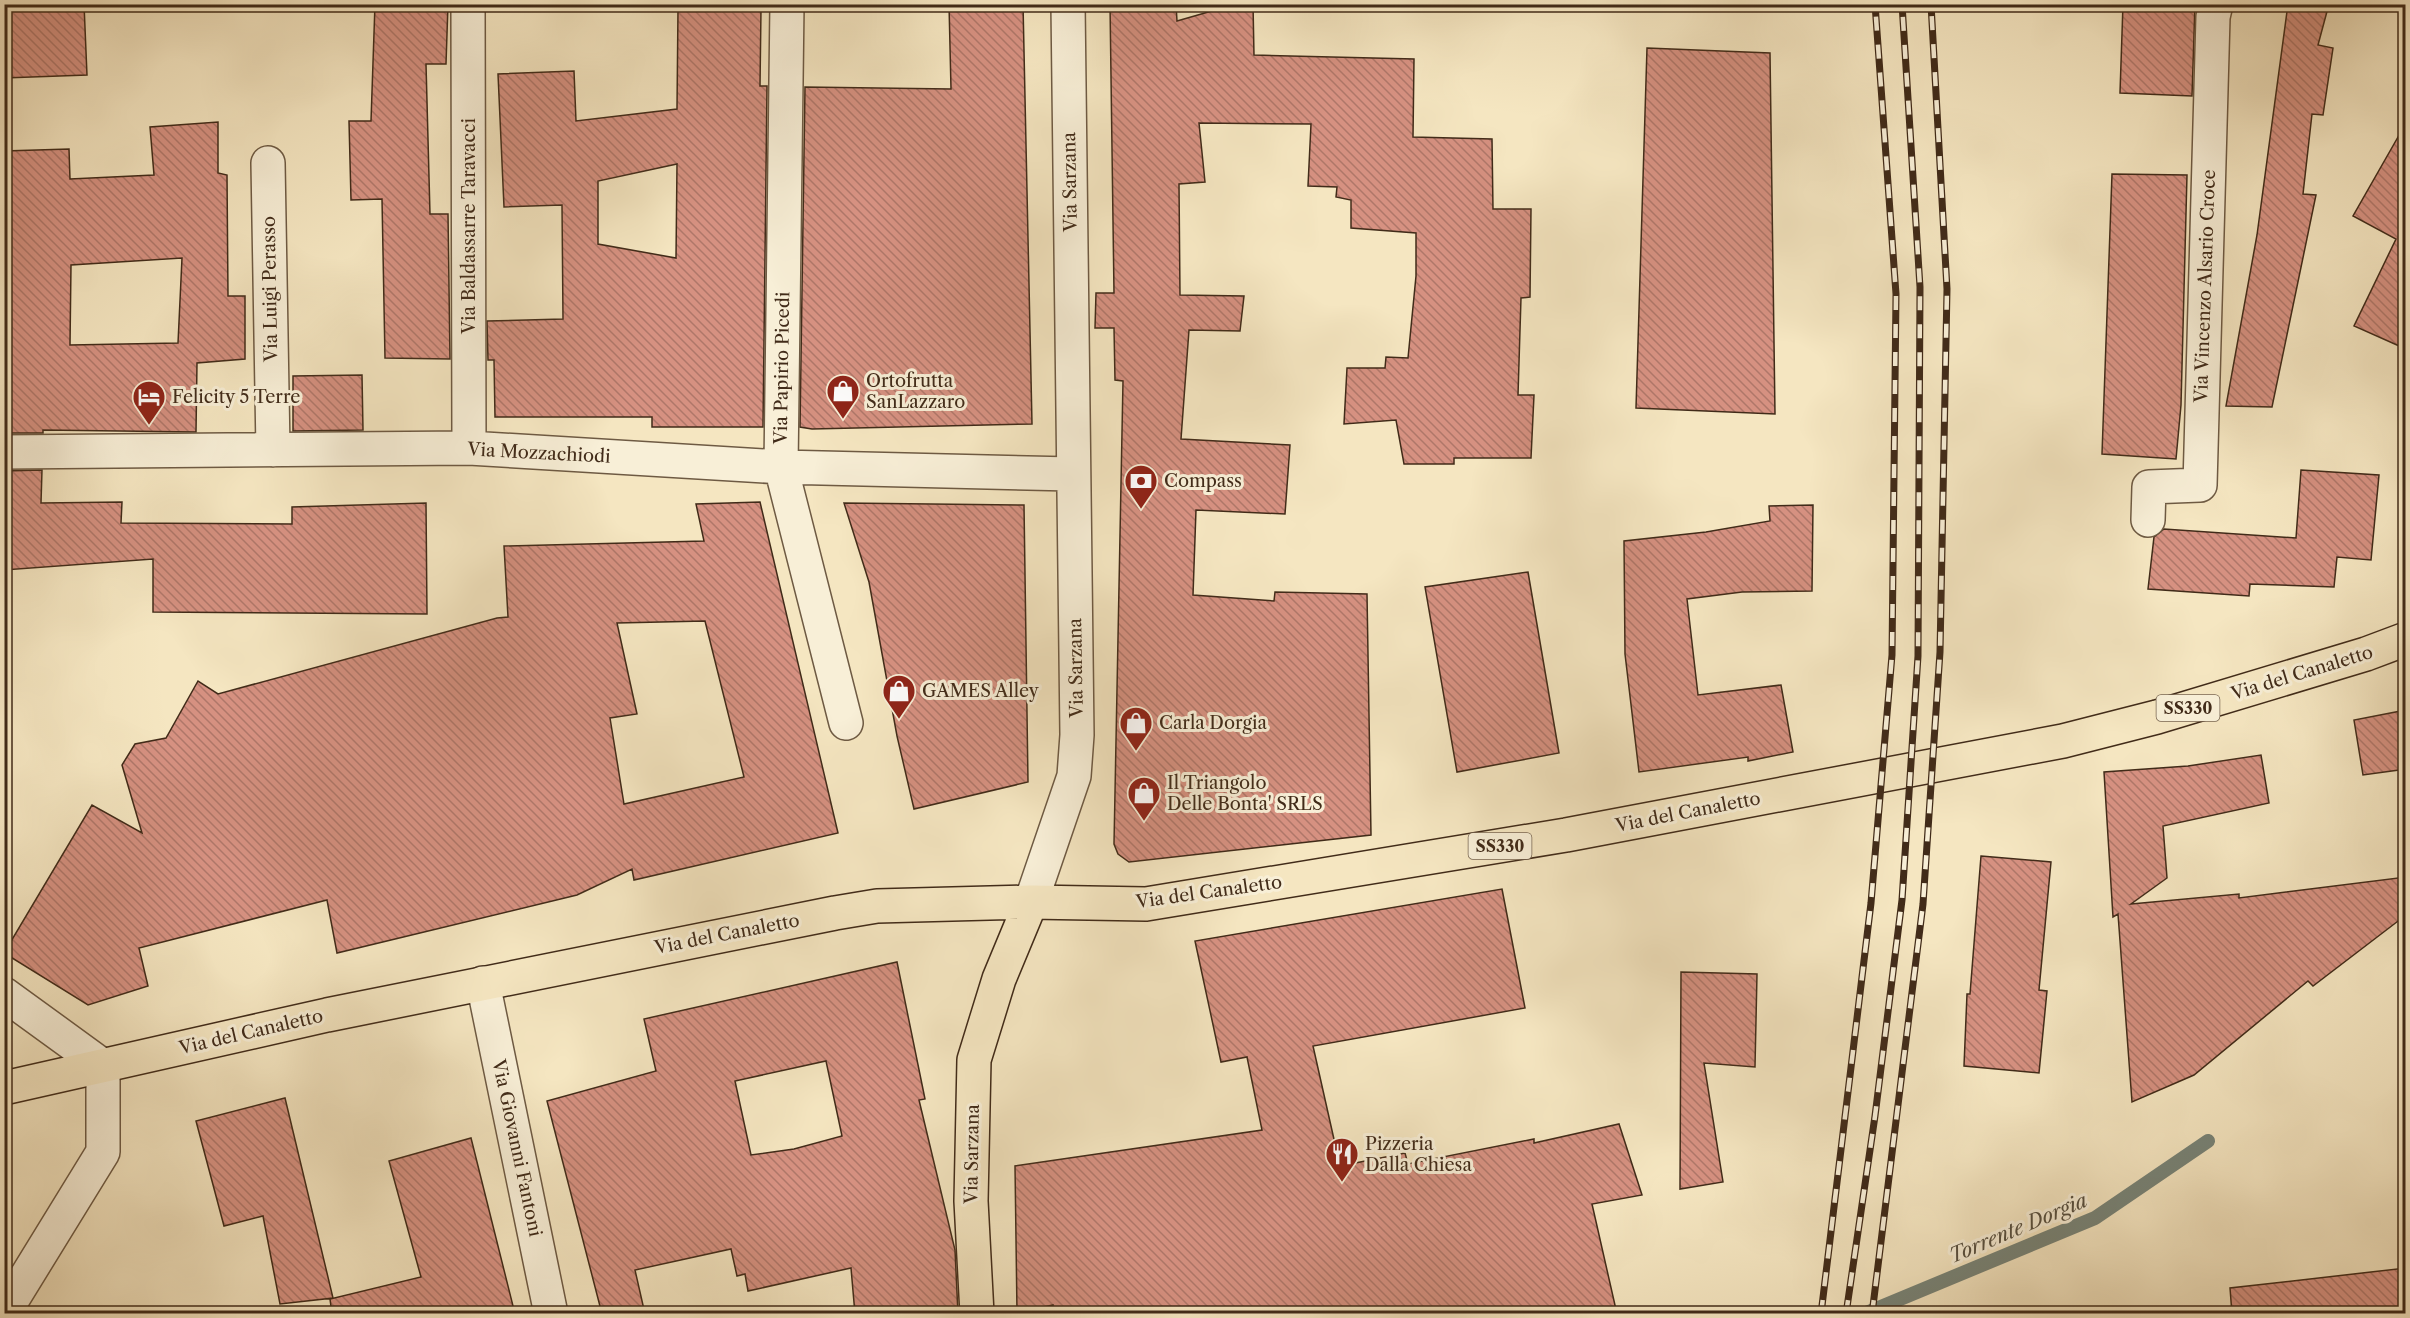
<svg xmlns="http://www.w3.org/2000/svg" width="2410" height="1318" viewBox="0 0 2410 1318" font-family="'Libre Caslon Text',serif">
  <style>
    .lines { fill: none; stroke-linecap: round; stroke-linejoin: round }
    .stream { stroke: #788478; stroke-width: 14 }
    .building { fill: url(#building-back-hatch); stroke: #412b19; stroke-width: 1.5; fill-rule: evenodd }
    .street-casing { stroke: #6e5a43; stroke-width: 36 }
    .primary-casing { stroke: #412b19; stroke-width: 36 }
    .street { stroke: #f8efd7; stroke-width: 33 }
    .primary { stroke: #f5e6c1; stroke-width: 33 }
    .rail-casing { stroke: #412b19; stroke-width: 7 }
    .rail { stroke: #f8efd7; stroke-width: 4.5; stroke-dasharray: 14; stroke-linecap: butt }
    .labels { text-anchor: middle; stroke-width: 6; stroke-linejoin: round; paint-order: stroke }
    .shield { fill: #f8efd7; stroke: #786652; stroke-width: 1.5 }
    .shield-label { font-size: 16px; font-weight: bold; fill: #412b19 }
    .street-label { font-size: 18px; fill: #412b19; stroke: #f8efd7 }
    .poi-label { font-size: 18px; fill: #412b19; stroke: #f8efd7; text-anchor: start }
    .water-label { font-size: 20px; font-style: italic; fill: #585040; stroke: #f8efd7 }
  </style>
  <defs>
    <pattern id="building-back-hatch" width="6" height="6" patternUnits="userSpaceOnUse" patternTransform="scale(1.5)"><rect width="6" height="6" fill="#d69181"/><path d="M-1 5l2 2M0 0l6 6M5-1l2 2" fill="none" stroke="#af7769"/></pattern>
  </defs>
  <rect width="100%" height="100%" fill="#f5e6c1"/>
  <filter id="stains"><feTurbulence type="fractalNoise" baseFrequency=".00333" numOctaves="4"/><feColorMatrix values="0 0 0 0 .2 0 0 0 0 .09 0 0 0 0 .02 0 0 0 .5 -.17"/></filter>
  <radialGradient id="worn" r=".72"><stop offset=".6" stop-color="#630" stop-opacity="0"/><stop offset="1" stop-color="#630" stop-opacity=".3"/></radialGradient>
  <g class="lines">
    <path class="stream" d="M 1864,1314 L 2095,1218 L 2208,1141"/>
  </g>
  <path class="building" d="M 4,4 L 84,4 L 87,75 L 4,78 Z
    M 375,4 L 448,4 L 446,64 L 426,64 L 430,214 L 448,214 L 450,359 L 385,358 L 382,199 L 351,200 L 349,121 L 371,121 Z
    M 949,4 L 1023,4 L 1032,424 L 812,429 L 800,427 L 805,87 L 951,89 Z
    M 1110,4 L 1176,4 L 1177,21 L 1236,4 L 1253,4 L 1254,55 L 1414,59 L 1413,137 L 1492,139 L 1493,209 L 1531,209 L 1530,297 L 1521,298 L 1518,395 L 1534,395 L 1531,458 L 1454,458 L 1454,464 L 1404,464 L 1396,420 L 1344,424 L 1347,368 L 1385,368 L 1386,357 L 1408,358 L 1416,276 L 1416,233 L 1351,228 L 1351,200 L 1336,197 L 1337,187 L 1308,186 L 1311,124 L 1199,123 L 1205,182 L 1179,184 L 1180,295 L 1244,296 L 1240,331 L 1189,330 L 1181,439 L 1290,445 L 1285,514 L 1196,510 L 1193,595 L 1274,601 L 1275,592 L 1367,594 L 1371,835 L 1129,862 L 1118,854 L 1114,844 L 1123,381 L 1115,380 L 1114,328 L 1095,328 L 1096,293 L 1114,293 Z
    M 2123,4 L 2195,4 L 2192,96 L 2120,93 Z
    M 2288,4 L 2329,4 L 2318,45 L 2333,48 L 2323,115 L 2312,114 L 2303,194 L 2316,195 L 2272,407 L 2226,406 L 2257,235 Z
    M 678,9 L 761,9 L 760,86 L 767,86 L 763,427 L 652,427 L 652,417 L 495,417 L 494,360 L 488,360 L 487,321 L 563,319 L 562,205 L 504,207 L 498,74 L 574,71 L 576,121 L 677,109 ZM 677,164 L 676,258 L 598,244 L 598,181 Z
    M 1647,48 L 1770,53 L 1775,414 L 1636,408 Z
    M 218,122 L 218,173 L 227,175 L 228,296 L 245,296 L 245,359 L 197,363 L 196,432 L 43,430 L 43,433 L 4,433 L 4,151 L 69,149 L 70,179 L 154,175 L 150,127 ZM 182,258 L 178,343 L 70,345 L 71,265 Z
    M 2406,123 L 2406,349 L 2354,326 L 2396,239 L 2353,216 Z
    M 2112,174 L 2187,175 L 2181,405 L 2176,459 L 2102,454 Z
    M 362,375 L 363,430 L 293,431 L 293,376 Z
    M 42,470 L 41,503 L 122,502 L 121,523 L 292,524 L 292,507 L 426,503 L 427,614 L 153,612 L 153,559 L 4,570 L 4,471 Z
    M 2301,470 L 2379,475 L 2371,560 L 2337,557 L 2334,587 L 2250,584 L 2249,596 L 2148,589 L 2154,537 L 2164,529 L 2296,538 Z
    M 760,502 L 838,833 L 634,880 L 632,869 L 577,895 L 337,953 L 327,900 L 139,948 L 148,986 L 88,1005 L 4,953 L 92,805 L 142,833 L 122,765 L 135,744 L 166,738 L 198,681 L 218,694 L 497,618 L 508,617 L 504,546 L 704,541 L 696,504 ZM 705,621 L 744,777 L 624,804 L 610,718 L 637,714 L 617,623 Z
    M 844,503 L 1024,505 L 1028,782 L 914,809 L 897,736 L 869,582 Z
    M 1813,505 L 1812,591 L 1742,592 L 1687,599 L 1698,695 L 1781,685 L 1793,752 L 1748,761 L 1748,757 L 1639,772 L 1625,654 L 1624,541 L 1706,532 L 1770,521 L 1769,506 Z
    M 1528,572 L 1559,753 L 1457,772 L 1425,587 Z
    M 2406,710 L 2406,769 L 2363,775 L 2354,720 Z
    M 2261,755 L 2269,803 L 2163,826 L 2167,878 L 2131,904 L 2239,894 L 2239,898 L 2406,877 L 2406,915 L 2313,986 L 2308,981 L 2194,1075 L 2132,1102 L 2118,914 L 2113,917 L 2104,772 L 2188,766 Z
    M 1981,856 L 2051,862 L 2039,990 L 2047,991 L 2039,1073 L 1964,1066 L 1967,994 L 1970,994 Z
    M 1502,889 L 1525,1008 L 1313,1046 L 1340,1166 L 1405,1153 L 1408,1164 L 1534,1139 L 1534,1143 L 1619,1124 L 1642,1195 L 1592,1204 L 1617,1314 L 1054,1314 L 1053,1305 L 1017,1313 L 1015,1166 L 1262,1130 L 1247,1057 L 1221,1062 L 1195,941 Z
    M 897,962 L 925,1099 L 919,1100 L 955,1250 L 958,1314 L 855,1314 L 851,1268 L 748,1291 L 745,1274 L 737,1276 L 731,1249 L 635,1270 L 645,1314 L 602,1314 L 547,1101 L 656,1071 L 644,1019 ZM 826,1061 L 842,1136 L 794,1149 L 751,1155 L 735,1081 Z
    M 1681,972 L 1757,974 L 1755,1067 L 1704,1063 L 1723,1182 L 1680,1189 Z
    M 285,1098 L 333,1298 L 280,1304 L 263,1216 L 224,1226 L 196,1121 Z
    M 471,1138 L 515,1314 L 332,1314 L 330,1299 L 421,1277 L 389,1161 Z
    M 2406,1268 L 2406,1314 L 2232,1314 L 2230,1288 Z"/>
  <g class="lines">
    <g class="street-casing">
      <path id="street" d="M 468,4 L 469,448
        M 787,4 L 781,467 L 846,723
        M 268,163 L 273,450
        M 4,452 L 469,448 L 781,467 L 1072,474
        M 2148,520 L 2149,487 L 2200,485 L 2213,17 L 2216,4
        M 1031,902 L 1074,776 L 1077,735 L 1068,4
        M 483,983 L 551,1314
        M 4,994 L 103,1066 L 103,1152 L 4,1313"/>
    </g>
    <g class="primary-casing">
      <path id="primary" d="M 4,1088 L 327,1015 L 835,913 L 877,906 L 1031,902 L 1146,904 L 1566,835 L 2063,741 L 2157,717 L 2366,654 L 2406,639
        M 977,1314 L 971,1201 L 974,1060 L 999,979 L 1031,902"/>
    </g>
    <use href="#street" class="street"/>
    <use href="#primary" class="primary"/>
    <g class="rail-casing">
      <path id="rail" d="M 1821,1314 L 1871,903 L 1892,655 L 1896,294 L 1875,4
        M 1846,1314 L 1875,1116 L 1902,900 L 1918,656 L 1920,287 L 1902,4
        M 1872,1314 L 1923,904 L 1940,652 L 1947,289 L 1931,4"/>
    </g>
    <use href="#rail" class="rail"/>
  </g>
  <defs>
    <g id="shop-pin" transform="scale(1.725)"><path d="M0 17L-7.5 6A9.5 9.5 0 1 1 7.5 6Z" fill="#8f2418" stroke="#f8efd7"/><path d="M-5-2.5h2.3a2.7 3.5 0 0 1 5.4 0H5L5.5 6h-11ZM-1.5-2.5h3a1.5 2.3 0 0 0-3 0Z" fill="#fff"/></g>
    <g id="hotel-pin" transform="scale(1.725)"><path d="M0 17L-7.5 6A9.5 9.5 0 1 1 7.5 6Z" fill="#8f2418" stroke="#f8efd7"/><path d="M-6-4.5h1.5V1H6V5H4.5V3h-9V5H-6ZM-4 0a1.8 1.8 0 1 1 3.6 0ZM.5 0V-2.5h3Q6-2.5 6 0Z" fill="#fff"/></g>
    <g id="bank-pin" transform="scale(1.725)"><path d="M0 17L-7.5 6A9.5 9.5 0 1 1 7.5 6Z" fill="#8f2418" stroke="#f8efd7"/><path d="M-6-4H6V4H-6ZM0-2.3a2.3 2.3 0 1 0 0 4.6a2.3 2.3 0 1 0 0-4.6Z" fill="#fff"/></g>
    <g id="restaurant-pin" transform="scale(1.725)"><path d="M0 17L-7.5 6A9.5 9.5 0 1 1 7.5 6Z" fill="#8f2418" stroke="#f8efd7"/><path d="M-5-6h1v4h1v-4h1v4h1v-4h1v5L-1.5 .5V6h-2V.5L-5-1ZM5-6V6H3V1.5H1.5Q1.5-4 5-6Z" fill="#fff"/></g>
  </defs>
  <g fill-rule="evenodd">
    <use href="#shop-pin" x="843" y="391"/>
    <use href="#hotel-pin" x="149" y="397"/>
    <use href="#bank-pin" x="1141" y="481"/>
    <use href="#shop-pin" x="899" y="691"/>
    <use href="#shop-pin" x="1136" y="723"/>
    <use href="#shop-pin" x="1144" y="793"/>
    <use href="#restaurant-pin" x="1342" y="1154"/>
  </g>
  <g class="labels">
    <g class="shield">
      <rect x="2156.5" y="695" width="63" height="26" rx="4.5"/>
      <rect x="1468.5" y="833" width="63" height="26" rx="4.5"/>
    </g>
    <g class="shield-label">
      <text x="2188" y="714">SS330</text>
      <text x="1500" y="852">SS330</text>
    </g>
    <g class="street-label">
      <text transform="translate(1070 182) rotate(-91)" y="6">Via Sarzana</text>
      <text transform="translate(469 226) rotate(-90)" y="6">Via Baldassarre Taravacci</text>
      <text transform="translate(2205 286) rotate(-88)" y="6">Via Vincenzo Alsario Croce</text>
      <text transform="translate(270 289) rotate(-91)" y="6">Via Luigi Perasso</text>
      <text transform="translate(782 368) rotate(-89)" y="6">Via Papirio Picedi</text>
      <text transform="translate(539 453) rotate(3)" y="6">Via Mozzachiodi</text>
      <text transform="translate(1076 668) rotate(-91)" y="6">Via Sarzana</text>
      <text transform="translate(2302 673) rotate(-17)" y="6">Via del Canaletto</text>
      <text transform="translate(1688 812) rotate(-11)" y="6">Via del Canaletto</text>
      <text transform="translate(1209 892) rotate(-8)" y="6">Via del Canaletto</text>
      <text transform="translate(727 934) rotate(-11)" y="6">Via del Canaletto</text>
      <text transform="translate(251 1032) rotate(-13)" y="6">Via del Canaletto</text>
      <text transform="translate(517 1148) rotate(78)" y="6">Via Giovanni Fantoni</text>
      <text transform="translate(972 1154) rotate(-89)" y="6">Via Sarzana</text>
    </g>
    <g class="poi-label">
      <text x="866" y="387">Ortofrutta<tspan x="866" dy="21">SanLazzaro</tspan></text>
      <text x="172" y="403">Felicity 5 Terre</text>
      <text x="1164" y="487">Compass</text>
      <text x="922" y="697">GAMES Alley</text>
      <text x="1159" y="729">Carla Dorgia</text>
      <text x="1167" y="789">Il Triangolo<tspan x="1167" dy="21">Delle Bonta' SRLS</tspan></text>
      <text x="1365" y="1150">Pizzeria<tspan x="1365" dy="21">Dalla Chiesa</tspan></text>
    </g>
    <g class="water-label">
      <text transform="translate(2018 1228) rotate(-23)" y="7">Torrente Dorgia</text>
    </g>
  </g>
  <rect width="2410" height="1318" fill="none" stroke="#f5e6c1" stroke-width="24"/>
  <rect x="6" y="6" width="2398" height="1306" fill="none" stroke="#412b19" stroke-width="3"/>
  <rect x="12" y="12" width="2386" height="1294" fill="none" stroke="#412b19" stroke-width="1.5"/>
  <rect width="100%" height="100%" filter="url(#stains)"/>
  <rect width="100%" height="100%" fill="url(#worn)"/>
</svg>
